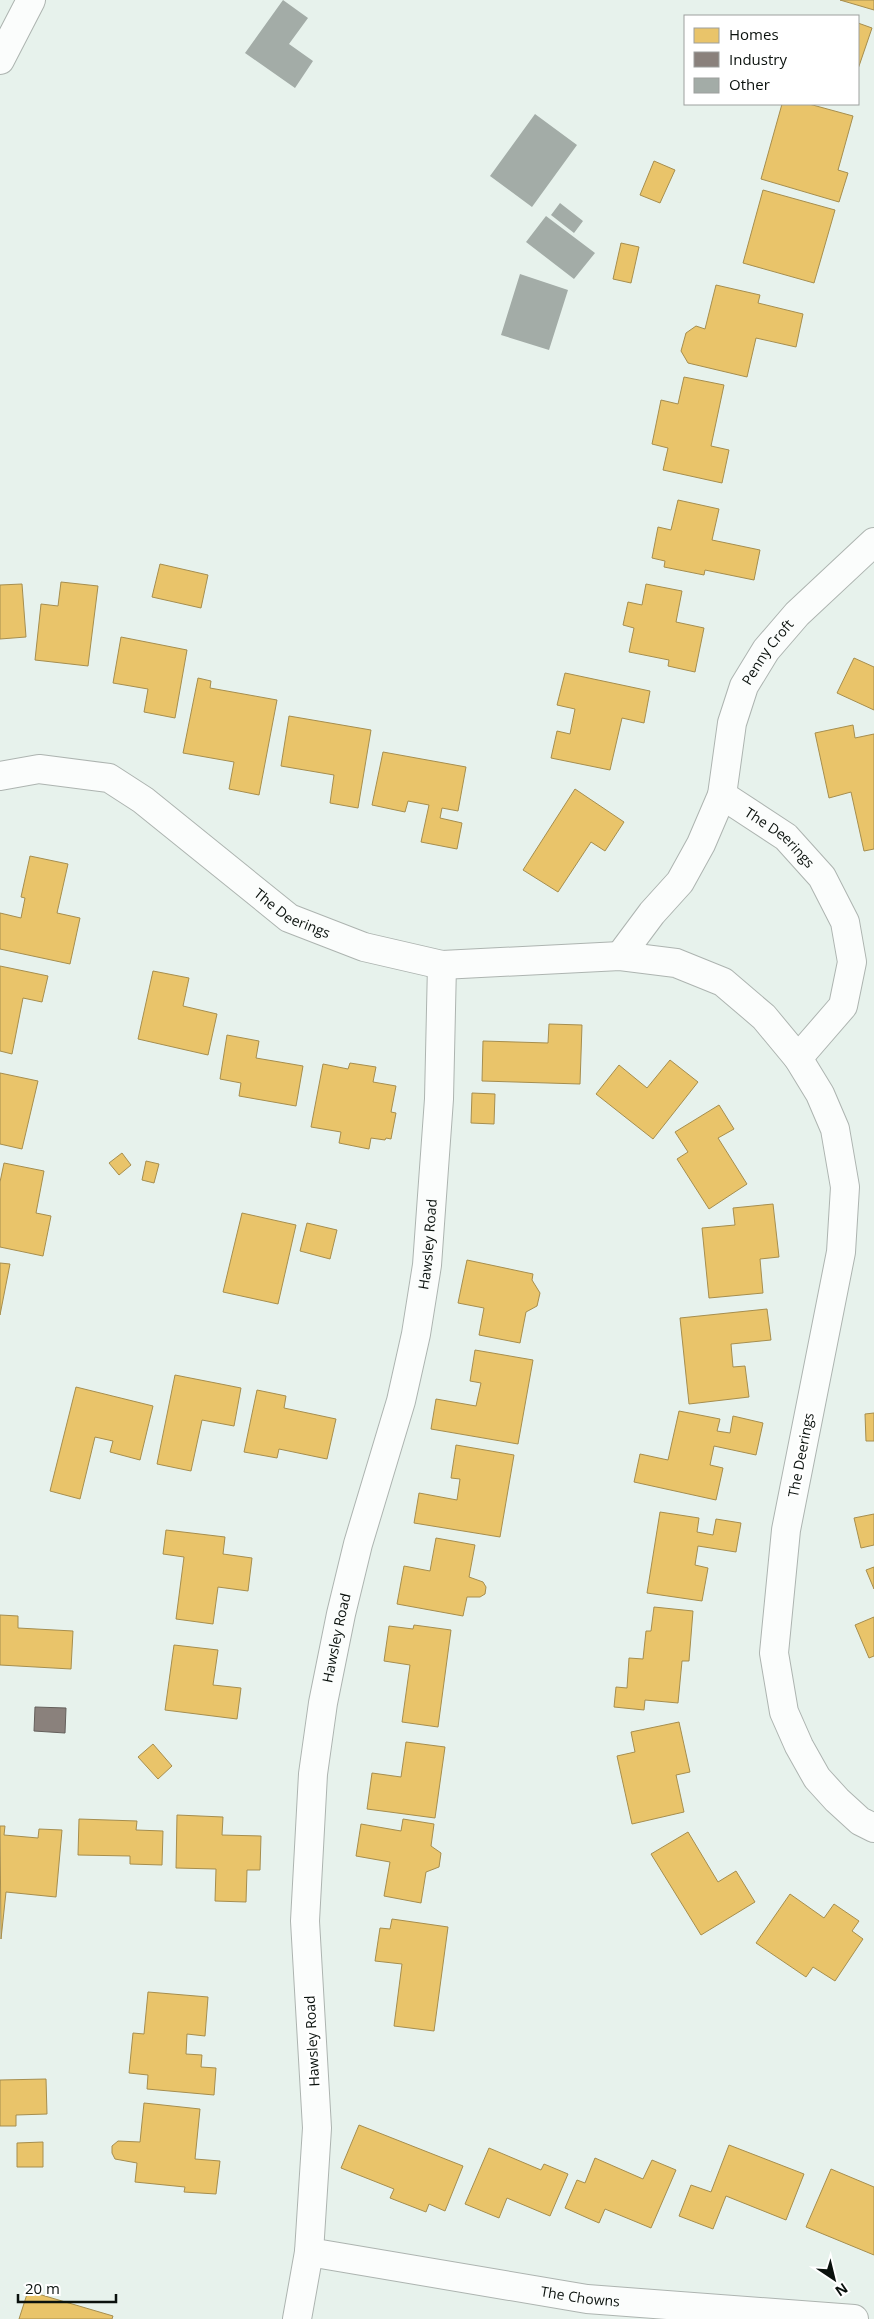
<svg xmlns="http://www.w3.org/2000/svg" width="874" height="2319" viewBox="0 0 874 2319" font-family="'Open Sans',sans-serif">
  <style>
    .homes { fill: #e9c46a; stroke: #a68e4e }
    .industry { fill: #8a817c; stroke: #645f5b }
    .building { fill: #a3aca7 }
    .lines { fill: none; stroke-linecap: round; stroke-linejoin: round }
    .street-casing { stroke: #adb4b0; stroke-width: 30 }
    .street { stroke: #fbfdfc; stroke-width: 28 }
    .labels { text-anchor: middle; stroke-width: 5; stroke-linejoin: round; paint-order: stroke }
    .street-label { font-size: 14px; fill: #0a110d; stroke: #fff }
  </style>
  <rect width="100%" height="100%" fill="#e7f2ec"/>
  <path class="homes" d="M 840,0 L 874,0 L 874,10 Z
    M 858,23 L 872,28 L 858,69 Z
    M 782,104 L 809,104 L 853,116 L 838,170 L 848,173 L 839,202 L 761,179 Z
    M 654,161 L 675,170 L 660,203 L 640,195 Z
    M 763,190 L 835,210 L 814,283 L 743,263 Z
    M 621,243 L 639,247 L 631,283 L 613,279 Z
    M 716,285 L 760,295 L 758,303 L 803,314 L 796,347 L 756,338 L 747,377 L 688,363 L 681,351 L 686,333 L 696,326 L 705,329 Z
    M 684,377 L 724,385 L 711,446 L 729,450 L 722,483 L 663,470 L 668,448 L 652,444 L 661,400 L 678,404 Z
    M 678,500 L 719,509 L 712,540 L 760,550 L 754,580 L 705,570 L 704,575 L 664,567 L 665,561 L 652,558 L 658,527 L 671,530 Z
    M 160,564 L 208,575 L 201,608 L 152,597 Z
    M 61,582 L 98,586 L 88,666 L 35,660 L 41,604 L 58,606 Z
    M 22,584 L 26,637 L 0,639 L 0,585 Z
    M 646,584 L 682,591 L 676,622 L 704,628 L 695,672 L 668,666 L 669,660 L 629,652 L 634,628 L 623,625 L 628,602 L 642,605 Z
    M 121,637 L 187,650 L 175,718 L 144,712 L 148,689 L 113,683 Z
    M 854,658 L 874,667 L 874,710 L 837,693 Z
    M 565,673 L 650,691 L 644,723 L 622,718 L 610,770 L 551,758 L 557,731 L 570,734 L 575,709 L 557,705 Z
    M 198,678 L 211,681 L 210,688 L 277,700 L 259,795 L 229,789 L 234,762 L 183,753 Z
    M 289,716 L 371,730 L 358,808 L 330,803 L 334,775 L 281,766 Z
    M 853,725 L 855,738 L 874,734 L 874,849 L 864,851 L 851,792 L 829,798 L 815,733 Z
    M 383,752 L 466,767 L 458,811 L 442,808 L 440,818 L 462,823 L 457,849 L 421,842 L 429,805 L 408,801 L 405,812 L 372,805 Z
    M 575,789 L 624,822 L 605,851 L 591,842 L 558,892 L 523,870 Z
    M 30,856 L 68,864 L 57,913 L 80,918 L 70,964 L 0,949 L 0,913 L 21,918 L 25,898 L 21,897 Z
    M 0,966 L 48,976 L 42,1002 L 23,998 L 12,1054 L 0,1051 Z
    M 153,971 L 189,978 L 183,1006 L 217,1014 L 208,1055 L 138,1039 Z
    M 549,1024 L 582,1025 L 580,1084 L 482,1081 L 483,1041 L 548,1043 Z
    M 227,1035 L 259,1041 L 256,1058 L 303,1066 L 296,1106 L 239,1096 L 241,1083 L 220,1079 Z
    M 670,1060 L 698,1082 L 653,1139 L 596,1094 L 619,1065 L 647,1088 Z
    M 350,1063 L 376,1067 L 373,1082 L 396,1086 L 391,1112 L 396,1113 L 391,1139 L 386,1138 L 385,1140 L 371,1138 L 369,1149 L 339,1143 L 341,1132 L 311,1127 L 323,1064 L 348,1069 Z
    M 0,1073 L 38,1081 L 22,1149 L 0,1144 Z
    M 472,1093 L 495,1094 L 494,1124 L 471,1123 Z
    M 719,1105 L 734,1129 L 718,1138 L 747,1184 L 709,1209 L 677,1159 L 688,1152 L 675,1132 Z
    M 122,1153 L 131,1165 L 119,1175 L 109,1163 Z
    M 146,1161 L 159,1164 L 154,1183 L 142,1180 Z
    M 4,1163 L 44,1171 L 36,1213 L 51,1216 L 43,1256 L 0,1247 L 0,1182 Z
    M 773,1204 L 779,1257 L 760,1259 L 763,1293 L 709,1298 L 702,1228 L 735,1225 L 733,1208 Z
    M 242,1213 L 296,1225 L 278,1304 L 223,1292 Z
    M 307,1223 L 337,1230 L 330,1259 L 300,1251 Z
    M 467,1260 L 533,1274 L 532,1280 L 540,1293 L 537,1306 L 526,1312 L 520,1343 L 479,1335 L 484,1308 L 458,1303 Z
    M 0,1263 L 10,1264 L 0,1315 Z
    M 767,1309 L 771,1340 L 731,1344 L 733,1367 L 745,1366 L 749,1397 L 689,1404 L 680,1318 Z
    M 475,1350 L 533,1360 L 518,1444 L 431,1429 L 436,1399 L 476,1406 L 481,1383 L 470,1381 Z
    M 175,1375 L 241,1388 L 234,1426 L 202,1420 L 191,1471 L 157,1464 Z
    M 76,1387 L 153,1406 L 140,1460 L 110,1452 L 113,1441 L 95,1437 L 80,1499 L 50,1491 Z
    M 257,1390 L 286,1396 L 284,1408 L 336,1419 L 327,1459 L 279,1449 L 277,1458 L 244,1452 Z
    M 679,1411 L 720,1419 L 717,1431 L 730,1433 L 733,1416 L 763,1423 L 756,1455 L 714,1446 L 710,1465 L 723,1468 L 716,1500 L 634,1482 L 640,1454 L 668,1460 Z
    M 874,1413 L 874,1441 L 866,1441 L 865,1414 Z
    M 456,1445 L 514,1455 L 500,1537 L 414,1523 L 419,1493 L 457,1500 L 460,1479 L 451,1478 Z
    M 660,1512 L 699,1518 L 697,1532 L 713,1535 L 716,1519 L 741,1523 L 736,1552 L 698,1546 L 695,1565 L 708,1568 L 702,1601 L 647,1593 Z
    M 874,1514 L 874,1545 L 861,1548 L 854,1518 Z
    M 166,1530 L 225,1537 L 223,1554 L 252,1558 L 248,1591 L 218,1587 L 213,1624 L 176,1619 L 184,1557 L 163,1554 Z
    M 436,1538 L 475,1545 L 469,1577 L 483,1582 L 486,1587 L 485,1594 L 480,1597 L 467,1597 L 463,1616 L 397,1604 L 404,1566 L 430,1571 Z
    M 874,1567 L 874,1589 L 866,1570 Z
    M 654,1607 L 693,1611 L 689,1661 L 682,1661 L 678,1703 L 645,1700 L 644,1710 L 614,1707 L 616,1687 L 627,1688 L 629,1658 L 643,1659 L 646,1631 L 651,1631 Z
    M 0,1615 L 18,1616 L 18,1628 L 73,1631 L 71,1669 L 0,1665 Z
    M 874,1617 L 874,1656 L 869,1658 L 855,1625 Z
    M 414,1625 L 451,1630 L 438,1727 L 402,1722 L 410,1665 L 384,1661 L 389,1626 L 413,1629 Z
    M 174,1645 L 218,1650 L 213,1685 L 241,1688 L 237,1719 L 165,1710 Z
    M 679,1722 L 690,1772 L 676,1775 L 684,1812 L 632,1824 L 617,1756 L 635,1752 L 631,1732 Z
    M 406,1742 L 445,1747 L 435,1818 L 367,1809 L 372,1773 L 401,1777 Z
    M 153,1744 L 172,1766 L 158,1779 L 138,1757 Z
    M 177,1815 L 223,1817 L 222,1835 L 261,1836 L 260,1870 L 247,1870 L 246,1902 L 215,1901 L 216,1869 L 176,1868 Z
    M 79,1819 L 137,1821 L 136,1830 L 163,1831 L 162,1865 L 130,1864 L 130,1856 L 78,1855 Z
    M 403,1819 L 434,1824 L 431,1846 L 441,1853 L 439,1867 L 426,1872 L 421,1903 L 384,1896 L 390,1862 L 356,1856 L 361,1824 L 401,1831 Z
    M 0,1826 L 5,1826 L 4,1835 L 38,1838 L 39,1829 L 62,1830 L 56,1897 L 6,1892 L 1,1939 Z
    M 688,1832 L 718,1882 L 736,1871 L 755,1902 L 701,1935 L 651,1854 Z
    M 790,1894 L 824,1918 L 834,1904 L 859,1921 L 852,1931 L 863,1939 L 835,1981 L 813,1967 L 806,1977 L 756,1943 Z
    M 392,1919 L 448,1927 L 434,2031 L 394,2026 L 402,1964 L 375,1961 L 380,1928 L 390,1929 Z
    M 148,1992 L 208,1997 L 205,2036 L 187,2034 L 186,2054 L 202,2055 L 201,2067 L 216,2068 L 214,2095 L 147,2089 L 148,2075 L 129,2073 L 133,2033 L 144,2034 Z
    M 46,2079 L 47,2114 L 16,2115 L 16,2126 L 0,2126 L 0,2080 Z
    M 144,2103 L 200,2109 L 195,2159 L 220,2161 L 216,2194 L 184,2192 L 185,2187 L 135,2182 L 137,2163 L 115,2159 L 112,2153 L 112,2146 L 118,2141 L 140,2142 Z
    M 359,2125 L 463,2166 L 445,2211 L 429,2204 L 426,2212 L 390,2198 L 394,2189 L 341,2168 Z
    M 43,2142 L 43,2167 L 17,2167 L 17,2143 Z
    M 729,2145 L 804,2174 L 786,2220 L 726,2196 L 713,2229 L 679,2216 L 691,2185 L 711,2192 Z
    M 489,2148 L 541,2170 L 544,2164 L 568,2174 L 550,2216 L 507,2198 L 499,2218 L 465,2204 Z
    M 595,2158 L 643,2179 L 652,2160 L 676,2170 L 651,2228 L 605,2209 L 599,2223 L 565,2208 L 577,2180 L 585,2183 Z
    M 831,2169 L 874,2187 L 874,2255 L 806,2227 Z
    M 28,2291 L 113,2316 L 112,2319 L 19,2319 Z"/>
  <path class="industry" d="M 35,1707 L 66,1708 L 65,1733 L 34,1731 Z"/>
  <path class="building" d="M 283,0 L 308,18 L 289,44 L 313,61 L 295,88 L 245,53 Z
    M 535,114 L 577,145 L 532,207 L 490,176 Z
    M 560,203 L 583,221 L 574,233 L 551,215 Z
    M 546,216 L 595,253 L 574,279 L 526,242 Z
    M 520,274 L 568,290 L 549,350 L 501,335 Z"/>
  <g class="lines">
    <g class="street-casing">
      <g id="street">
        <path d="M 0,60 L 31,0"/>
        <path id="s1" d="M 0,776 L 39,769 L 109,778 L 143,800 L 289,918 L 364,947 L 442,965 L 620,956 L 676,963 L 723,982 L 764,1017 L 798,1058 L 820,1094 L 835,1129 L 845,1187 L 841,1252 L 786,1530 L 774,1653 L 784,1712 L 799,1746 L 817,1778 L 837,1800 L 860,1821 L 874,1828"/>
        <path id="s2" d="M 722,795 L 786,837 L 822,877 L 845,922 L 852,962 L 843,1006 L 798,1058"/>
        <path id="s3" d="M 620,956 L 652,913 L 680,882 L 701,844 L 722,795 L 732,723 L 744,686 L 766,650 L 797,614 L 874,542"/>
        <path id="s4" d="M 309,2252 L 587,2299 L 854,2319"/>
        <path id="s5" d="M 297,2319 L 309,2252 L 317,2128 L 305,1921 L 313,1774 L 323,1703 L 341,1614 L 358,1544 L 401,1401 L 416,1334 L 427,1265 L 439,1099 L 442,965"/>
      </g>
    </g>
    <use href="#street" class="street"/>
  </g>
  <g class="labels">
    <g class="street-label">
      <text dy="5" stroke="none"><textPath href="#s3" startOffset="345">Penny Croft</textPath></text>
      <text dy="5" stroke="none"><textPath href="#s2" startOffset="72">The Deerings</textPath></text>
      <text dy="5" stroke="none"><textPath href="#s1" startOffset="339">The Deerings</textPath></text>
      <text dy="5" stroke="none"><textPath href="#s5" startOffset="1090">Hawsley Road</textPath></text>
      <text transform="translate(801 1455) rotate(-79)" y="5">The Deerings</text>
      <text dy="5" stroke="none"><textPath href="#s5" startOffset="685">Hawsley Road</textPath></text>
      <text transform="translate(312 2041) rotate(-93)" y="5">Hawsley Road</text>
      <text dy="5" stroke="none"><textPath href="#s4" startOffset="275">The Chowns</textPath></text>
    </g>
  </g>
  <rect x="684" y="15" width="175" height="90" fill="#ffffff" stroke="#9da09e"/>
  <rect x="694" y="28" width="25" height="15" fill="#e9c46a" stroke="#9da09e"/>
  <text x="729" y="40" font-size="15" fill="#0a110d">Homes</text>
  <rect x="694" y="52" width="25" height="15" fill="#8a817c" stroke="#9da09e"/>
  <text x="729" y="65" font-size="15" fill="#0a110d">Industry</text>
  <rect x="694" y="78" width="25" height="15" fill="#a3aca7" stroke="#9da09e"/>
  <text x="729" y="90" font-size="15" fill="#0a110d">Other</text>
  <g transform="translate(834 2279) rotate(145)" stroke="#ffffff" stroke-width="4" paint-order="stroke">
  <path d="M0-4L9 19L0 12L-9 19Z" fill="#0a110d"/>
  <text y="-8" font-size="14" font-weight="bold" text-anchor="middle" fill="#0a110d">N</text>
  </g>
  <path d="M18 2294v8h98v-8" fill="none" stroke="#0a110d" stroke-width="2.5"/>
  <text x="25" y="2294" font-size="15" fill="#0a110d" stroke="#ffffff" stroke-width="4" paint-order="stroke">20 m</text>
</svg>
